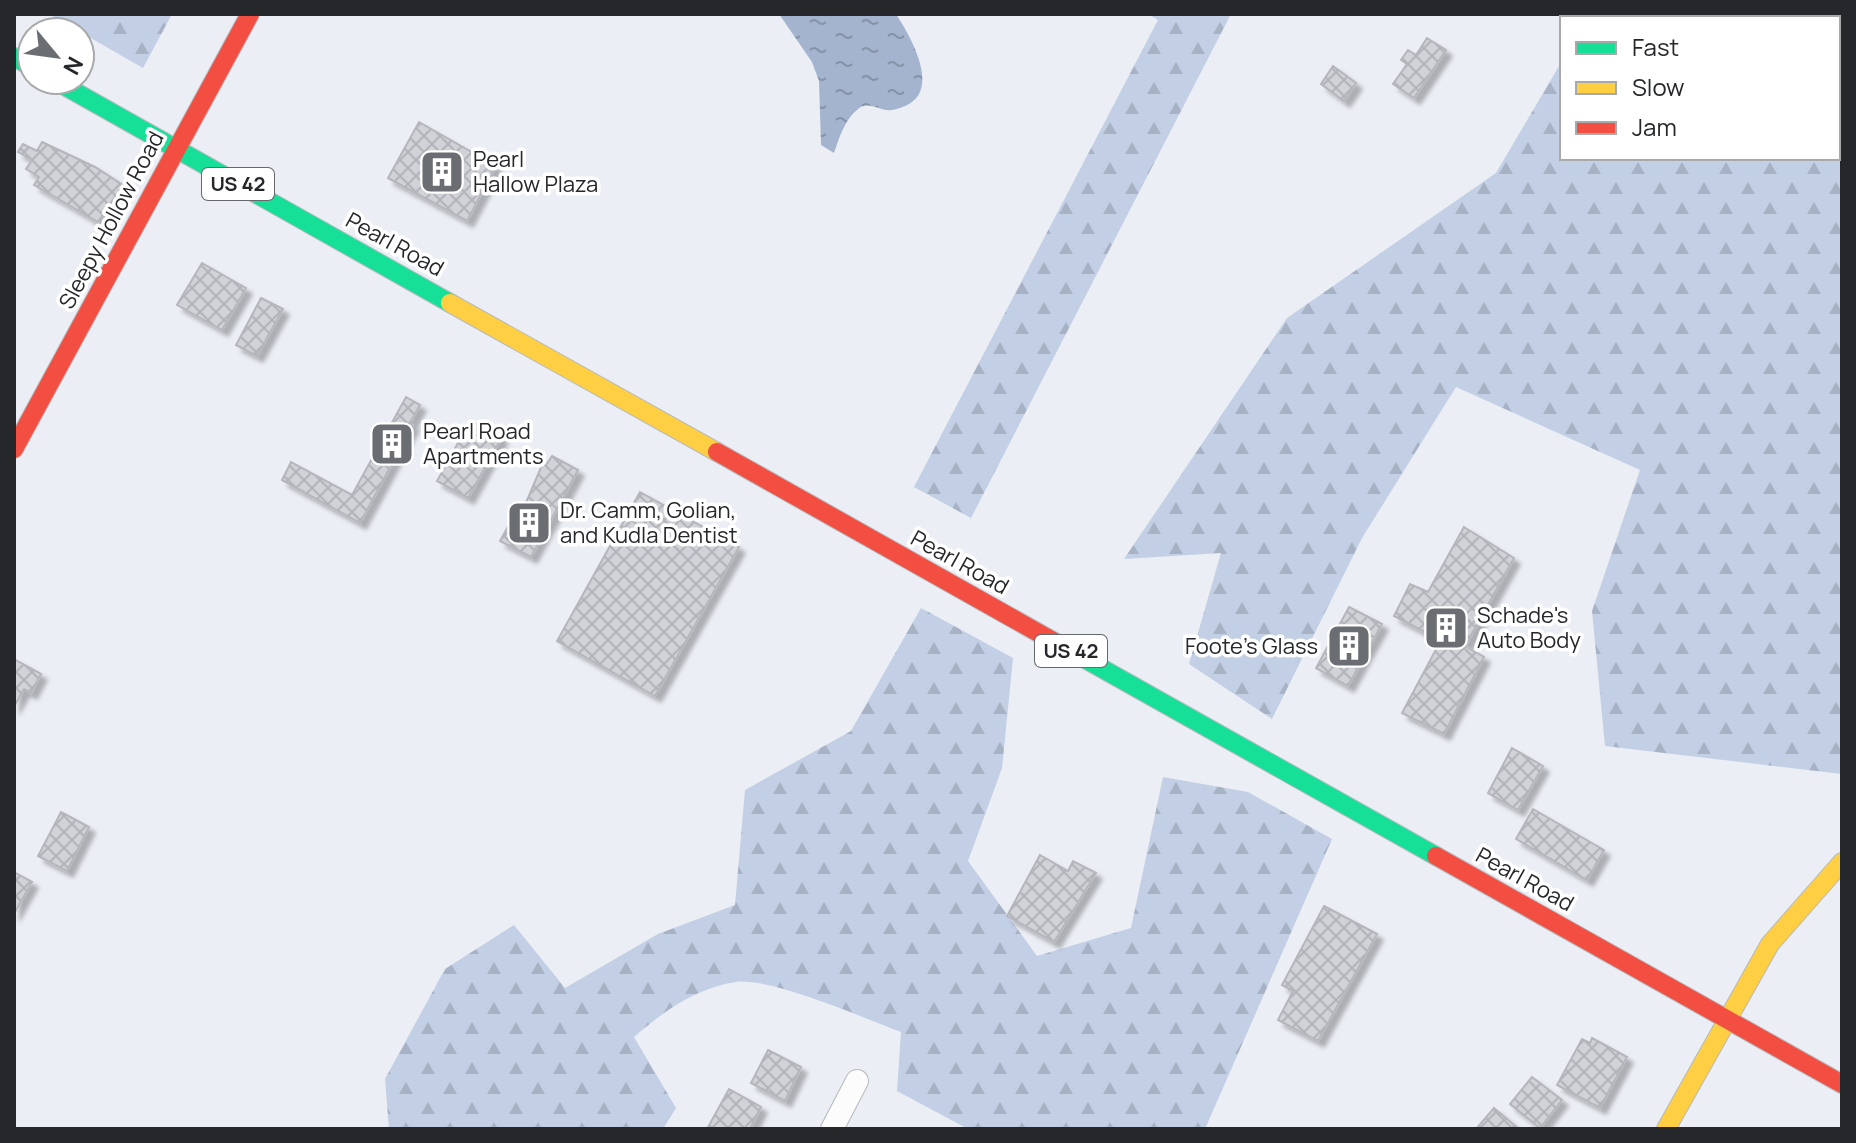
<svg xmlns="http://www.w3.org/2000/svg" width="1856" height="1143" viewBox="0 0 1856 1143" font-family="Manrope,sans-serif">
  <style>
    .forest { fill: url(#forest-firs) }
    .water { fill: url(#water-ripples) }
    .building { fill: url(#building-cross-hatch); stroke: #b4b6bb; stroke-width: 2; filter: url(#shadow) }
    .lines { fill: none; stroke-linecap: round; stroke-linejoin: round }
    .street-casing { stroke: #b6b9bd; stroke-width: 24 }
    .fast-casing { stroke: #b6b9bd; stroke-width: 20 }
    .slow-casing { stroke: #b6b9bd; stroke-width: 20 }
    .jam-casing { stroke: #b6b9bd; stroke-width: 20 }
    .street { stroke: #fcfcfd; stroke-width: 22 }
    .fast { stroke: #16e098; stroke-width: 18 }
    .slow { stroke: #ffcf43; stroke-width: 18 }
    .jam { stroke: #f24e42; stroke-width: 18 }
    .labels { text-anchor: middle; stroke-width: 7; stroke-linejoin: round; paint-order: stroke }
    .shield { fill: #fff; stroke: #66686b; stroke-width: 2 }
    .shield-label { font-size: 20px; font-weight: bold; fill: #25272b }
    .poi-label { font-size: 22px; fill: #25272b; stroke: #fff; text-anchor: start }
    .street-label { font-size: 22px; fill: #25272b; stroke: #fff }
  </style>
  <defs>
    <pattern id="forest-firs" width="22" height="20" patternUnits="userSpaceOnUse" patternTransform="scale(2)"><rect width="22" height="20" fill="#c2cfe5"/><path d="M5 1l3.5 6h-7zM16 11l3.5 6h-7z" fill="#a7b2c5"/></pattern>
    <pattern id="water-ripples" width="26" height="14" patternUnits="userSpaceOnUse" patternTransform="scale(2)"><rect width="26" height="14" fill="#a4b4ce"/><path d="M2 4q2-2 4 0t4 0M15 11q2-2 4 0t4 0" fill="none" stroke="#8592a7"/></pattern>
    <pattern id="building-cross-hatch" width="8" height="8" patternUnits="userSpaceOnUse" patternTransform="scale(2)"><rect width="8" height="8" fill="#d0d2d7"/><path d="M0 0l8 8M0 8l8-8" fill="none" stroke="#b2b4b9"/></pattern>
    <filter id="shadow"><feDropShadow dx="6" dy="6" stdDeviation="2" flood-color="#0004"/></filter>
  </defs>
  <rect width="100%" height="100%" fill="#ebeef4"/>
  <path class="forest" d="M 49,14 L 172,14 L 143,68 Z
    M 1148,14 L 1231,14 L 971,518 L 914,487 L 1158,20 Z
    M 1590,14 L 1842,14 L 1842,774 L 1605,746 L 1592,611 L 1640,470 L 1456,387 L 1362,538 L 1272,719 L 1189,664 L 1221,553 L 1124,559 L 1287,318 L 1496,173 L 1562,61 L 1562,158 L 1838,158 L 1838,18 L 1587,18 Z
    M 921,608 L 1013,658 L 1002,768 L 968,861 L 1037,956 L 1131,928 L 1163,777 L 1248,792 L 1332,839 L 1205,1129 L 968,1129 L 897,1091 L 901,1032 C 866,1019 770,977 736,982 C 696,988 664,1011 634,1037 L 676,1108 L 663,1129 L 389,1129 L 385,1079 L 445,969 L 514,925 L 565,988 L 658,934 L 735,905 L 745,790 L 851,731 Z"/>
  <path class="water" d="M 779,14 L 896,14 C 911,37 942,91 905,106 C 900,108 893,111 887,110 C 877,109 867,101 858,109 C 845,119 839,138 834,153 L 821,145 L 819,81 L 812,62 Z"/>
  <path class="building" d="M 1427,38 L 1446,50 L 1414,98 L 1393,84 L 1407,64 L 1401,60 L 1408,50 L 1416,55 Z
    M 1333,66 L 1356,83 L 1344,101 L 1321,84 Z
    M 419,122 L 496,166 L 467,221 L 388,178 Z
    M 42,142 L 95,167 L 123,185 L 98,222 L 34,185 L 39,177 L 26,169 L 32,160 L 18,152 L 23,144 L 37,151 Z
    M 202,263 L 246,288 L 222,330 L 177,305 Z
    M 261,298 L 283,309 L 257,356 L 236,345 Z
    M 406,397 L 420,405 L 410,423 L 413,425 L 360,523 L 282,480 L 291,462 L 352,495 Z
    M 470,421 L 502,437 L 468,498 L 437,481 Z
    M 552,456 L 578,470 L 531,557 L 500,541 L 521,503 L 525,505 L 542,465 L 546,465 Z
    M 640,492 L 739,547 L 655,696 L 557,641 Z
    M 1464,527 L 1514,558 L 1465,646 L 1484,657 L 1444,734 L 1402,713 L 1441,640 L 1394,616 L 1410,584 L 1428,592 Z
    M 1349,607 L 1382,624 L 1348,686 L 1316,668 Z
    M 14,659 L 41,674 L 31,693 L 24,689 L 14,707 Z
    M 1512,748 L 1543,766 L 1518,810 L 1488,793 Z
    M 1533,809 L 1604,850 L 1587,880 L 1516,839 Z
    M 61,812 L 89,827 L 67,871 L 38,856 Z
    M 1040,855 L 1068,871 L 1073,861 L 1096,873 L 1054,942 L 1007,916 Z
    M 14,872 L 32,882 L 14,914 Z
    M 1324,906 L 1377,934 L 1318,1041 L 1278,1020 L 1293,991 L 1282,985 Z
    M 1592,1038 L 1627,1057 L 1600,1108 L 1557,1085 L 1582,1039 L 1590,1043 Z
    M 768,1050 L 801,1067 L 785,1101 L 751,1083 Z
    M 1532,1077 L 1562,1100 L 1540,1128 L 1510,1104 Z
    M 729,1089 L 761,1107 L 750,1129 L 707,1129 Z
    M 1494,1108 L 1519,1129 L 1476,1129 Z"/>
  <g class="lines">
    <g class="street-casing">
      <path id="street" d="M 832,1129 L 857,1081"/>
    </g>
    <g class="fast-casing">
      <path id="fast" d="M 14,57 L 32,67
        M 54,80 L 450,303
        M 1060,645 L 1436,856"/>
    </g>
    <g class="slow-casing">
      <path id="slow" d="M 450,303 L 717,452
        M 1666,1129 L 1770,944 L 1842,862"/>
    </g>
    <g class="jam-casing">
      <path id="jam" d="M 14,449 L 250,14
        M 717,452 L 1060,645
        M 1436,856 L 1842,1084"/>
    </g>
    <use href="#street" class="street"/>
    <use href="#fast" class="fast"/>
    <use href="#slow" class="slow"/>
    <use href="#jam" class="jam"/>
  </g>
  <defs>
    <g id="building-square" transform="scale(2.3)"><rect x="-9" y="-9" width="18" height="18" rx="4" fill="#6a6d71" stroke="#fff"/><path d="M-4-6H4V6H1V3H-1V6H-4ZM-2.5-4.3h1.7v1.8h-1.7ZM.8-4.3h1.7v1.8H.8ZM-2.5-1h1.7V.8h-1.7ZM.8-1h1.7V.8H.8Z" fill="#fff"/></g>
  </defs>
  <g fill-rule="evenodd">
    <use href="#building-square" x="442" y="172"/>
    <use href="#building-square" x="392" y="444"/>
    <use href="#building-square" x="529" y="523"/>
    <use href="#building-square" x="1446" y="628"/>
    <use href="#building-square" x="1349" y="646"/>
  </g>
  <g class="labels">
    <g class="shield">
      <rect x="202" y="168" width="72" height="32" rx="6"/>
      <rect x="1035" y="635" width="72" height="32" rx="6"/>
    </g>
    <g class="shield-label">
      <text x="238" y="191">US 42</text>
      <text x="1071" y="658">US 42</text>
    </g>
    <g class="poi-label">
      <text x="473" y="167">Pearl<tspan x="473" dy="25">Hallow Plaza</tspan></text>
      <text x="423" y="439">Pearl Road<tspan x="423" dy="25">Apartments</tspan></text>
      <text x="560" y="518">Dr. Camm, Golian,<tspan x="560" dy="25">and Kudla Dentist</tspan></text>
      <text x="1477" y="623">Schade's<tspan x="1477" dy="25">Auto Body</tspan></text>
      <text x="1318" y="654" text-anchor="end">Foote's Glass</text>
    </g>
    <g class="street-label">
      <text transform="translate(111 220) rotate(-62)" y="8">Sleepy Hollow Road</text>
      <text transform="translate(395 244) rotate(29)" y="8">Pearl Road</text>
      <text transform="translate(960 562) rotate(29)" y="8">Pearl Road</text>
      <text transform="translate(1525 879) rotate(29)" y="8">Pearl Road</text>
    </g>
  </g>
  <rect width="1856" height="1143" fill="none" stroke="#25272b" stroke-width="32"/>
  <rect x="1560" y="16" width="280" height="144" fill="#ffffff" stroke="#a8a9aa" stroke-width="2"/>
  <rect x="1576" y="42" width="40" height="12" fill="#16e098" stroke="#a8a9aa" stroke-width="2"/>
  <text x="1632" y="56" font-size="24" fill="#25272b">Fast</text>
  <rect x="1576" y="82" width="40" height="12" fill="#ffcf43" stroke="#a8a9aa" stroke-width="2"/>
  <text x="1632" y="96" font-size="24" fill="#25272b">Slow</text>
  <rect x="1576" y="122" width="40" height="12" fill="#f24e42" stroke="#a8a9aa" stroke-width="2"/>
  <text x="1632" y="136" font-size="24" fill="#25272b">Jam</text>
  <g transform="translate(56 56) rotate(119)"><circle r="38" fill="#ffffff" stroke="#a8a9aa" stroke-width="2"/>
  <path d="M0-6L14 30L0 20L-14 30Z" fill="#6a6d71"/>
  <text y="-12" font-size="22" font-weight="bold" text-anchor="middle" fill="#25272b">N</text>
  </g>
</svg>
